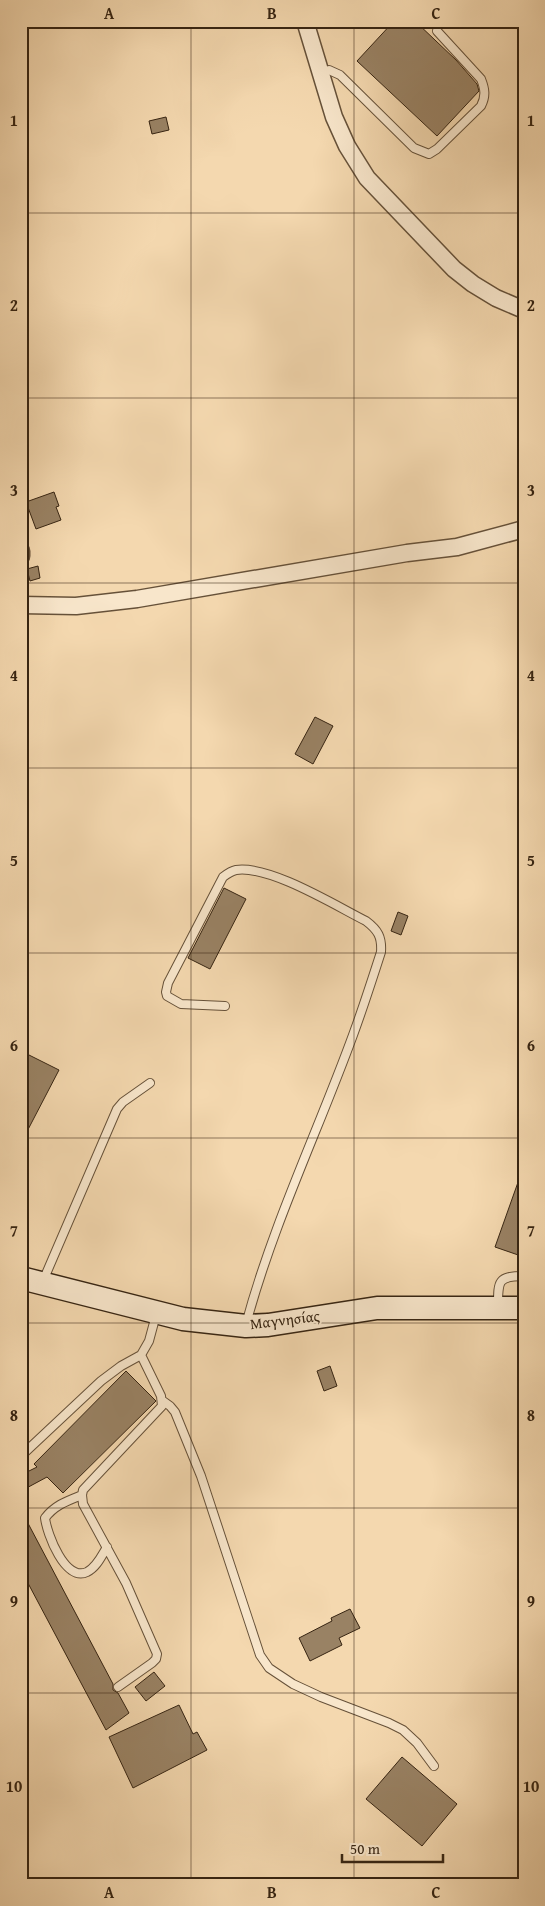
<svg xmlns="http://www.w3.org/2000/svg" width="545" height="1906" viewBox="0 0 545 1906" font-family="'Gentium Book Plus',serif">
  <style>
    .building { fill: #998264; stroke: #362412 }
    .lines { fill: none; stroke-linecap: round; stroke-linejoin: round }
    .lane-casing { stroke: #665139; stroke-width: 10 }
    .street-casing { stroke: #665139; stroke-width: 19 }
    .secondary-casing { stroke: #362412; stroke-width: 25 }
    .lane { stroke: #f8e6cb; stroke-width: 8 }
    .street { stroke: #f8e6cb; stroke-width: 16 }
    .secondary { stroke: #f8e6cb; stroke-width: 22 }
    .grid { fill: none; stroke: #362412; stroke-width: 1; stroke-opacity: 0.55 }
    .labels { text-anchor: middle; stroke-width: 4; stroke-linejoin: round; paint-order: stroke }
    .street-label { font-size: 15px; fill: #362412; stroke: #f8e6cb }
    .neatline { fill: none; stroke: #362412; stroke-width: 2 }
    .grid-label { font-size: 16px; text-anchor: middle; font-weight: bold; fill: #362412 }
  </style>
  <rect width="100%" height="100%" fill="#f4d8af"/>
  <filter id="stains"><feTurbulence type="fractalNoise" baseFrequency=".004" numOctaves="4"/><feColorMatrix values="0 0 0 0 .2 0 0 0 0 .09 0 0 0 0 .02 0 0 0 .5 -.17"/></filter>
  <radialGradient id="worn" r=".72"><stop offset=".6" stop-color="#630" stop-opacity="0"/><stop offset="1" stop-color="#630" stop-opacity=".3"/></radialGradient>
  <path class="building" d="M 394,21 L 415,21 L 456,60 L 477,84 L 479,91 L 437,136 L 357,61 Z
    M 166,117 L 169,130 L 152,134 L 149,121 Z
    M 54,492 L 59,506 L 56,507 L 61,520 L 36,529 L 26,502 Z
    M 38,566 L 40,578 L 30,581 L 27,569 Z
    M 315,717 L 333,726 L 313,764 L 295,754 Z
    M 224,888 L 246,899 L 210,969 L 188,958 Z
    M 398,912 L 408,916 L 401,935 L 391,931 Z
    M 21,1051 L 59,1070 L 21,1143 Z
    M 522,1171 L 524,1171 L 524,1257 L 495,1247 Z
    M 330,1366 L 337,1386 L 324,1391 L 317,1371 Z
    M 126,1371 L 156,1401 L 63,1493 L 47,1477 L 21,1491 L 21,1475 L 37,1467 L 34,1464 Z
    M 21,1510 L 113,1684 L 113,1690 L 118,1693 L 129,1713 L 106,1730 L 21,1570 Z
    M 350,1609 L 360,1628 L 339,1638 L 342,1645 L 310,1661 L 299,1638 L 332,1621 L 331,1618 Z
    M 154,1672 L 165,1686 L 146,1701 L 135,1687 Z
    M 179,1705 L 193,1734 L 197,1732 L 207,1750 L 133,1788 L 109,1737 Z
    M 402,1757 L 457,1804 L 422,1846 L 366,1799 Z"/>
  <g class="lines">
    <g class="lane-casing">
      <path id="lane" d="M 319,73 L 329,70 L 340,75 L 414,148 L 429,154 L 437,149 L 481,106 C 486,96 485,89 481,79 L 437,31
        M 225,1006 L 181,1004 L 167,996 L 166,992 L 168,983 L 223,877 C 227,874 231,871 236,870 C 270,865 336,906 366,921 C 378,930 382,937 381,952 C 372,980 363,1008 353,1035 C 318,1131 273,1224 246,1324
        M 43,1281 L 117,1109 L 123,1102 L 150,1083
        M 498,1305 C 498,1281 498,1276 524,1276
        M 163,1401 L 170,1406 L 175,1412 L 201,1476 L 260,1655 L 269,1668 L 293,1684 L 321,1697 L 389,1723 L 403,1730 L 417,1743 L 434,1766
        M 21,1456 L 101,1381 L 121,1366 L 141,1355 L 149,1341 L 156,1315
        M 82,1495 C 67,1501 55,1505 45,1518 C 47,1534 65,1582 87,1572 C 97,1567 102,1555 107,1547
        M 118,1687 L 152,1663 L 156,1659 L 157,1654 L 126,1583 L 83,1504 L 82,1495 L 83,1490 L 162,1406 L 161,1396 L 141,1355"/>
    </g>
    <g class="street-casing">
      <path id="street" d="M 305,21 L 334,117 L 347,146 L 367,178 L 454,269 L 473,284 L 496,298 L 524,310
        M 21,551 L 21,556
        M 21,605 L 76,606 L 137,599 L 407,553 L 457,547 L 524,529"/>
    </g>
    <g class="secondary-casing">
      <path id="secondary" d="M 21,1278 L 183,1319 L 246,1326 L 268,1325 L 377,1308 L 524,1308"/>
    </g>
    <use href="#lane" class="lane"/>
    <use href="#street" class="street"/>
    <use href="#secondary" class="secondary"/>
  </g>
  <path class="grid" d="M 191,21 L 191,1885M 354,21 L 354,1885M 21,213 L 524,213M 21,398 L 524,398M 21,583 L 524,583M 21,768 L 524,768M 21,953 L 524,953M 21,1138 L 524,1138M 21,1323 L 524,1323M 21,1508 L 524,1508M 21,1693 L 524,1693"/>
  <g class="labels">
    <g class="street-label">
      <text transform="translate(285 1320) rotate(-7)" y="5">Μαγνησίας</text>
    </g>
  </g>
  <rect width="545" height="1906" fill="none" stroke="#f4d8af" stroke-width="55"/>
  <path d="M342 1854v8h101v-8" fill="none" stroke="#362412" stroke-width="2.5"/>
  <text x="350" y="1854" font-size="15" fill="#362412" stroke="#f8e6cb" stroke-width="4" paint-order="stroke">50 m</text>
  <rect x="28" y="28" width="490" height="1850" class="neatline"/>
  <g class="grid-label">
    <text x="109" y="19">A</text>
    <text x="272" y="19">B</text>
    <text x="436" y="19">C</text>
    <text x="14" y="126">1</text>
    <text x="531" y="126">1</text>
    <text x="14" y="311">2</text>
    <text x="531" y="311">2</text>
    <text x="14" y="496">3</text>
    <text x="531" y="496">3</text>
    <text x="14" y="681">4</text>
    <text x="531" y="681">4</text>
    <text x="14" y="866">5</text>
    <text x="531" y="866">5</text>
    <text x="14" y="1051">6</text>
    <text x="531" y="1051">6</text>
    <text x="14" y="1236">7</text>
    <text x="531" y="1236">7</text>
    <text x="14" y="1421">8</text>
    <text x="531" y="1421">8</text>
    <text x="14" y="1607">9</text>
    <text x="531" y="1607">9</text>
    <text x="14" y="1792">10</text>
    <text x="531" y="1792">10</text>
    <text x="109" y="1898">A</text>
    <text x="272" y="1898">B</text>
    <text x="436" y="1898">C</text>
  </g>
  <rect width="100%" height="100%" filter="url(#stains)"/>
  <rect width="100%" height="100%" fill="url(#worn)"/>
</svg>
